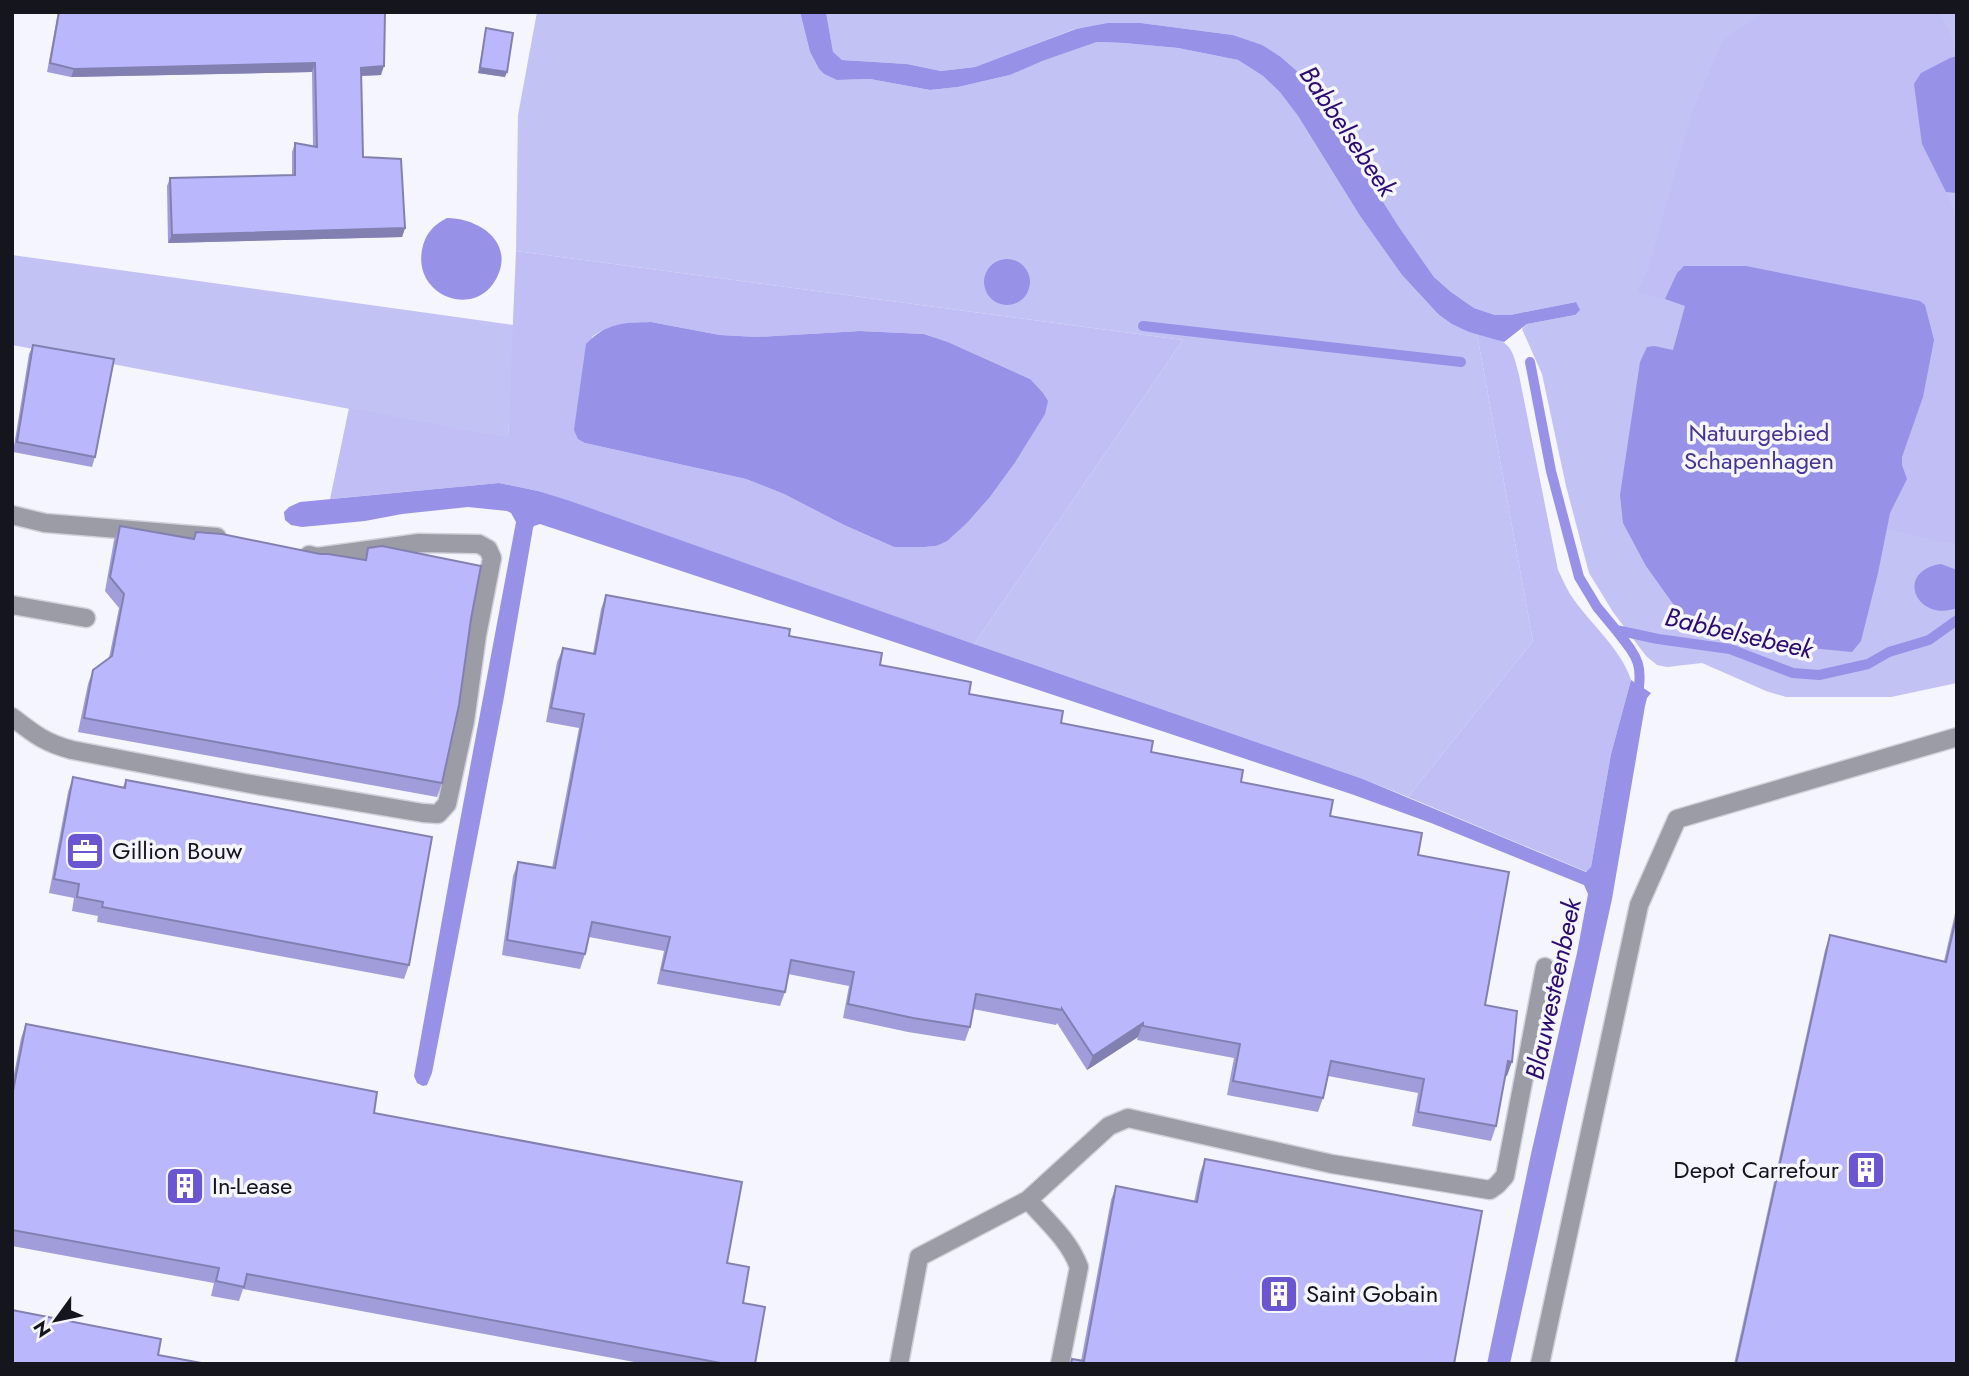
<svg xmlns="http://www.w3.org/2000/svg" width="1969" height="1376" viewBox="0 0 1969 1376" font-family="Jost,sans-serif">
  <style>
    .green { fill: #c3c2f5 }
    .forest { fill: #c0bef4; fill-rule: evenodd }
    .water { fill: #9791e7 }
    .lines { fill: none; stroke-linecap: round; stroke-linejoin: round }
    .stream { stroke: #9791e7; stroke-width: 10 }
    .minor-casing { stroke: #d0d1da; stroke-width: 21 }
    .minor { stroke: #9c9ca6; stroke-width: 18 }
    .wall { fill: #a09dda }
    .shaded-wall { fill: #8280b1 }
    .building { fill: #bab7fd; stroke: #8280b1; stroke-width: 2 }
    .labels { text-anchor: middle; stroke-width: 7; stroke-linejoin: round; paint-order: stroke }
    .park-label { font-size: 24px; fill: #473497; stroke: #f4f5fe }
    .poi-label { font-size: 24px; fill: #15151d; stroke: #f4f5fe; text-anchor: start }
    .water-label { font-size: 26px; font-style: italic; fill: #2c0c72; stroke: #f4f5fe }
  </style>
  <rect width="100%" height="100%" fill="#f4f5fe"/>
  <path class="green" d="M 537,12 L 800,12 L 810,52 L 819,69 L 824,74 L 838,80 L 870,79 L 930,90 L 958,87 L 1010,75 L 1041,61 L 1097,42 L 1124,43 L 1178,48 L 1238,60 L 1263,76 L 1280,91 L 1298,116 L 1360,216 L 1402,275 L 1438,314 L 1469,332 L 1477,334 L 1533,641 L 1408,797 L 1363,779 L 974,644 L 1183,340 L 516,251 L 518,115 Z
    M 826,12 L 1957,12 L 1957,683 L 1891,697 L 1786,697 L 1766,691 L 1702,663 L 1667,667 L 1657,665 L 1646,656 L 1613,612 L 1589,573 L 1566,486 L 1542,374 L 1522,329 L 1527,324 L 1575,315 L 1576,302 L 1510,315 L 1495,315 L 1474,308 L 1451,292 L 1434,277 L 1399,227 L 1314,93 L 1298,72 L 1281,57 L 1262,46 L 1233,35 L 1141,23 L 1075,29 L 975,67 L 941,71 L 907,64 L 842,60 L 833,53 Z
    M 12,255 L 514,325 L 508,439 L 12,345 Z"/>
  <path class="forest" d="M 1765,12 L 1939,12 C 1947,26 1954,40 1955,56 L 1921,73 L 1922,144 L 1946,192 L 1957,217 L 1957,545 L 1886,529 L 1890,513 L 1907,479 L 1902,465 L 1902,457 L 1923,397 L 1934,340 L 1925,305 L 1920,301 L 1746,266 L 1684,266 L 1677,273 L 1665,299 L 1637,292 L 1648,270 L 1693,110 L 1723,40 Z
    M 516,251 L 1183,340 L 974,644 L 538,491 L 499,483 L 330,499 L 349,408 L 508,438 ZM 651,322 L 720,335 L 758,337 L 860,331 L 924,334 L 948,342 L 1030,379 L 1014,464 L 990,497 L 968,522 L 936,546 L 925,547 L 894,547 L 844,525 L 784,494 L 746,479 L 585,443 L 592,337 C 613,322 627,323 651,322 Z
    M 1477,334 C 1509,342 1511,342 1519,375 L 1558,570 C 1562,578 1566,587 1570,594 C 1588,622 1621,648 1631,680 L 1611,754 L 1591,867 L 1587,872 L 1408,797 L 1533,641 Z"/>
  <path class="water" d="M 800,12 L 826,12 L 833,52 L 842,60 L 907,64 L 941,71 L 975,67 L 1076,29 L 1108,23 L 1141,23 L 1233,35 L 1262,45 L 1281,57 L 1298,72 L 1314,93 L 1399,227 L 1434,277 L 1451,292 L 1474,308 L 1495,315 L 1510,315 L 1576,302 L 1580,310 L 1575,315 L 1527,324 L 1504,342 L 1469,332 L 1452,324 L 1438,314 L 1402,275 L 1360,216 L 1298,116 L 1280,92 L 1263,76 L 1238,60 L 1178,48 L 1124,43 L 1097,42 L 1042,61 L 1010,75 L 958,87 L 930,90 L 870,79 L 837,80 L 824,74 L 819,69 L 810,52 Z
    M 1957,56 L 1957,193 L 1946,192 L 1922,144 L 1914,84 L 1921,73 L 1950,58 Z
    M 447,218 C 478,218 513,241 498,275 C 478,321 413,297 422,250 C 425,234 433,225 447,218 Z
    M984 282a23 23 0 1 1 46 0a23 23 0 1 1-46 0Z
    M 1684,266 L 1746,266 L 1920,301 L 1925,305 L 1934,340 L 1923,397 L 1902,457 L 1902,465 L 1907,479 L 1890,513 L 1878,573 L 1861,641 L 1852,652 L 1810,648 L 1687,618 L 1681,615 L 1646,566 L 1623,523 L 1620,495 L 1640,362 L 1647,347 L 1654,346 L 1673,350 L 1685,306 L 1665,299 L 1677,273 Z
    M 651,322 L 720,335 L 758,337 L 860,331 L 924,334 L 948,342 L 1030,379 L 1043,393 L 1048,401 L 1045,414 L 1014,464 L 990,497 L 968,522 L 947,541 L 936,546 L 925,547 L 894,547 L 844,525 L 784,494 L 746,479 L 585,443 L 578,439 L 574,430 L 586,344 C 607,322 623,323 651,322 Z
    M 499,483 L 538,491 L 570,501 L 974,644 L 1363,779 L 1586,872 L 1591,867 L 1611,754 L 1631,680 L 1651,693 L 1647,698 L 1645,706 L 1612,899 L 1510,1364 L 1487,1364 L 1531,1154 L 1577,953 L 1588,894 L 1584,885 L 1431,823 L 1354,795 L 540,524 L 534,526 L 533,528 L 504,697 L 432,1073 L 427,1085 L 423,1086 L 417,1083 L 414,1076 L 454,853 L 516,522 L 511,513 L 507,511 L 468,507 L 402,514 L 365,521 L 302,527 L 291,525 L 285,520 L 284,512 L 289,507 L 300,502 Z
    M 1941,564 L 1957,570 L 1957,608 C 1916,623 1894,571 1941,564 Z"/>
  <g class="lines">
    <path class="stream" d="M 1143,326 L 1461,362
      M 1530,362 L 1551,471 L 1579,577 L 1597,607 L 1616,630 L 1658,639 L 1730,649 L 1793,673 L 1819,675 L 1868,664 L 1889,652 L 1929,640 L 1957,620
      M 1616,630 C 1638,658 1644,664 1637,700"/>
    <g class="minor-casing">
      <path id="minor" d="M 12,515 L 45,523 L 217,537
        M 12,605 L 86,618
        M 12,717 C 34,734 45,743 72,750 L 245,783 L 423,813 L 438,814 L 447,804 L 465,721 L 477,635 L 492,558 L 488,549 L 479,544 L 419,543 L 317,557 L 309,555
        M 1028,1200 C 1047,1221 1069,1240 1079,1267 L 1060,1364
        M 899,1364 L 919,1257 L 1028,1200 L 1109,1126 L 1128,1118 L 1332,1164 L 1490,1190 L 1497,1185 L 1505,1176 L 1545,967
        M 1540,1364 L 1639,905 L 1677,819 L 1957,737"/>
    </g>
    <use href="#minor" class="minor"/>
  </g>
  <path class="wall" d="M 58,12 L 374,12 L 381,75 L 361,76 L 363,157 L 405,228 L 402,237 L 168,243 L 167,186 L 170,178 L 292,175 L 292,152 L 295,143 L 313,147 L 312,72 L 71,77 L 47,72 Z
    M 486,28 L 505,77 L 478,73 L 485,33 Z
    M 33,345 L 95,457 L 92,467 L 13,452 L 29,354 Z
    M 120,526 L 193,539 L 196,532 L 320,554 L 364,560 L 368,548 L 471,619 L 442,783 L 437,797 L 78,732 L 88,684 L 93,670 L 109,658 L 119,608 L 105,591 L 114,540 Z
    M 606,595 L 789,636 L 1151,752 L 1241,782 L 1330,816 L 1418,855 L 1485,1005 L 1507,1076 L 1505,1076 L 1496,1126 L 1491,1141 L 1412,1126 L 1418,1093 L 1328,1076 L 1323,1098 L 1318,1112 L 1227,1095 L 1234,1058 L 1137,1040 L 1138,1037 L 1087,1070 L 1057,1023 L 1056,1025 L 973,1009 L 970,1027 L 965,1041 L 908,1032 L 843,1018 L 849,986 L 788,974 L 785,992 L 780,1006 L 657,984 L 664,951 L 589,937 L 585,954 L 580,969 L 502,955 L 513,876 L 518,862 L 552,868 L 579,728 L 546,722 L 557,662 L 563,648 L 593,653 L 601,609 Z
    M 73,777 L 123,787 L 126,780 L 409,965 L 404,979 L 97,922 L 98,916 L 72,911 L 74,898 L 49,893 L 68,792 Z
    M 1957,905 L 1957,1364 L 1734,1364 L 1825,950 L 1830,935 L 1944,961 Z
    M 26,1024 L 374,1113 L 727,1263 L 743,1303 L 755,1364 L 645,1364 L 243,1289 L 239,1301 L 211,1296 L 214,1283 L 12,1246 L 12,1084 L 21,1038 Z
    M 1205,1159 L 1454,1364 L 1070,1364 L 1072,1359 L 1081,1361 L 1111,1200 L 1116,1186 L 1194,1202 L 1200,1173 Z"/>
  <path class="shaded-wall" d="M 315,63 L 312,72 L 71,77 L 74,69 Z
    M 384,66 L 381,75 L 358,76 L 361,68 Z
    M 480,68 L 507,72 L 505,77 L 478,73 Z
    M 405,228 L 402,237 L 168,243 L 172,235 Z
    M 1143,1023 L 1138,1037 L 1087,1070 L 1093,1056 Z
    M 1508,1061 L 1512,1062 L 1507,1076 L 1503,1075 Z"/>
  <path class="building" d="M 59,12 L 385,13 L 384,66 L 361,68 L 363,157 L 401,159 L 405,228 L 172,235 L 170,178 L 295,175 L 295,143 L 317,147 L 315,63 L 74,69 L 50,63 Z
    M 486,28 L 513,33 L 507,72 L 480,68 Z
    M 33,345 L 114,359 L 95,457 L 17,442 Z
    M 120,526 L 194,539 L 196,532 L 222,534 L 320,554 L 328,554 L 366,560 L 368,548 L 382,546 L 481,566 L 471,619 L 459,705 L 442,783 L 84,718 L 93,670 L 112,656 L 124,594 L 110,577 Z
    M 606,595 L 790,629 L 789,636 L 882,653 L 880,665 L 971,682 L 969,694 L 1063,711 L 1061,723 L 1153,741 L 1151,752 L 1243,770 L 1241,782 L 1333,800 L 1330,816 L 1422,833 L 1418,855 L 1509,872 L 1485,1005 L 1517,1011 L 1512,1062 L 1508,1061 L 1496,1126 L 1418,1112 L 1424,1079 L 1331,1061 L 1323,1098 L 1233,1081 L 1240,1044 L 1143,1026 L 1143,1023 L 1093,1056 L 1062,1009 L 1062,1010 L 976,994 L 970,1027 L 913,1018 L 848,1004 L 854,972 L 791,960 L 785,992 L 662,970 L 670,937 L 592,922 L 585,954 L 507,940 L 518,862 L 555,868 L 584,714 L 551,708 L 563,648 L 595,654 Z
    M 73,777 L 125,788 L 126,780 L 432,837 L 409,965 L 102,907 L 103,902 L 77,897 L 79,884 L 54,879 Z
    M 1957,914 L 1957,1364 L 1736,1364 L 1830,935 L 1946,962 Z
    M 26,1024 L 377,1092 L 374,1113 L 742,1182 L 727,1263 L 749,1267 L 743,1303 L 765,1307 L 755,1364 L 726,1364 L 247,1274 L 244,1287 L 216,1281 L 219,1268 L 12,1230 L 12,1096 Z
    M 1205,1159 L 1482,1211 L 1454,1364 L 1071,1364 L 1072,1359 L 1084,1361 L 1116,1186 L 1197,1202 Z
    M 12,1310 L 161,1339 L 158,1355 L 207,1364 L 12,1364 Z"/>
  <defs>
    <g id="office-square" transform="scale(2.0125)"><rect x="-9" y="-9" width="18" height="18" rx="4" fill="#6956d0" stroke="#f4f5fe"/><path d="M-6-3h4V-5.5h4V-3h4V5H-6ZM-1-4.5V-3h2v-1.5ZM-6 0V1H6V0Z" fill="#fff"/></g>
    <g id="building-square" transform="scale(2.0125)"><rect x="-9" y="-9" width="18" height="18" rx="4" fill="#6956d0" stroke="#f4f5fe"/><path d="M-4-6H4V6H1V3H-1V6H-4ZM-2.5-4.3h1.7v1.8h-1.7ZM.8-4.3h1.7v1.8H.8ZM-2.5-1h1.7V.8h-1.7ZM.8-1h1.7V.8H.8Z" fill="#fff"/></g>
  </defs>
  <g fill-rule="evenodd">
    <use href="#office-square" x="85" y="851"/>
    <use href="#building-square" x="1866" y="1170"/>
    <use href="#building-square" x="185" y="1186"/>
    <use href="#building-square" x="1279" y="1294"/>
  </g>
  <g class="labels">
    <g class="park-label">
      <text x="1759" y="441">Natuurgebied<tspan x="1759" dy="28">Schapenhagen</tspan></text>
    </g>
    <g class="poi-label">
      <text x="112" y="859">Gillion Bouw</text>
      <text x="1839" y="1178" text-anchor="end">Depot Carrefour</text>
      <text x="212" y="1194">In-Lease</text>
      <text x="1306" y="1302">Saint Gobain</text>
    </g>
    <g class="water-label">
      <text transform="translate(1348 131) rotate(56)" y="9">Babbelsebeek</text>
      <text transform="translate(1739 633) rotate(13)" y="9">Babbelsebeek</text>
      <text transform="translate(1553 989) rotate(-78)" y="9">Blauwesteenbeek</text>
    </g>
  </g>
  <rect width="1969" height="1376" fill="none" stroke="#15151d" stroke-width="28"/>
  <g transform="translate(56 1320) rotate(237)" stroke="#f4f5fe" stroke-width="5" paint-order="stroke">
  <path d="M0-5L12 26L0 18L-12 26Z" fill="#15151d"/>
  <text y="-10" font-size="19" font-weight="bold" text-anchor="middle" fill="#15151d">N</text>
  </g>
</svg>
